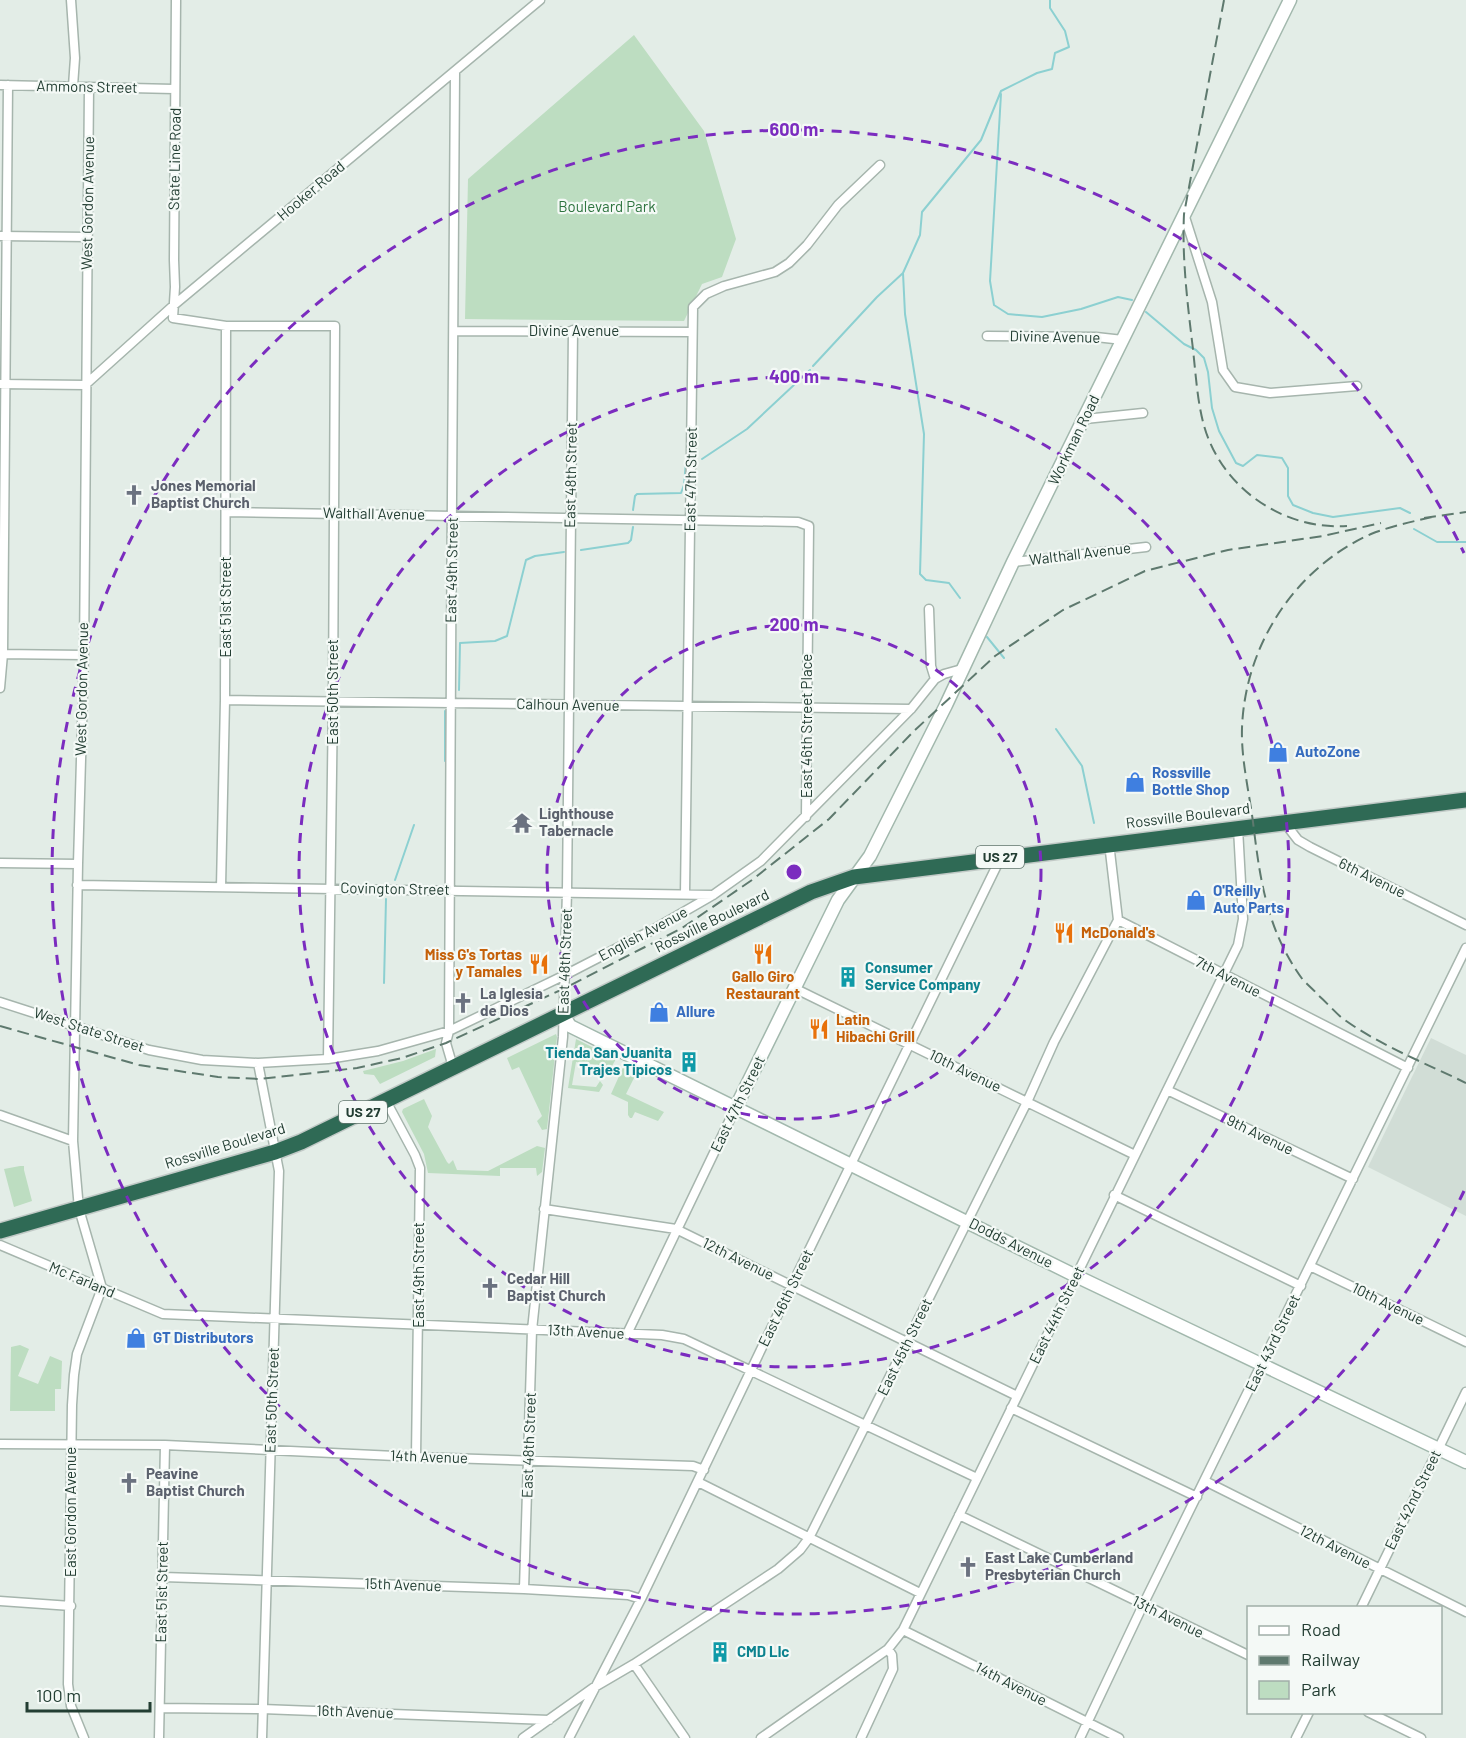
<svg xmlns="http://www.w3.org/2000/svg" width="1466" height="1738" viewBox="0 0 1466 1738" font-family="Barlow,sans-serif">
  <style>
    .built { fill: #d1ddd6 }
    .green { fill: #bdddc1 }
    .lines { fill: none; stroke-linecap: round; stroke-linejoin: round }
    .stream { stroke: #8cd0d1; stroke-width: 2 }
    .street-casing { stroke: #a6b5ad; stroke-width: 11 }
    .secondary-casing { stroke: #a2b8ad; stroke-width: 15 }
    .highway-casing { stroke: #c1c9c6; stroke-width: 18 }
    .street { stroke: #fff; stroke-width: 8 }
    .secondary { stroke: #fff; stroke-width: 12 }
    .highway { stroke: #2f6a55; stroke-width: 15 }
    .rail { stroke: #5e796e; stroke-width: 2; stroke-dasharray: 12 6; stroke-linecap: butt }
    .ring { fill: none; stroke: #7b2cbf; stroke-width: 3; stroke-dasharray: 10 8 }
    .labels { text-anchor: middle; stroke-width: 4.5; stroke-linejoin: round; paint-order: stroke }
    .shield { fill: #f4f9f6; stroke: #62766e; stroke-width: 1.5 }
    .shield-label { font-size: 14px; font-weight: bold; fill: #233e33 }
    .street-label { font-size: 15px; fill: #233e33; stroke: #f4f9f6 }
    .park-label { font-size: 15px; fill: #2e743f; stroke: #f4f9f6 }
    .worship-label { font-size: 15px; font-weight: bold; fill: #5b616d; stroke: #f4f9f6; text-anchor: start }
    .shop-label { font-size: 15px; font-weight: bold; fill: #366cbe; stroke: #f4f9f6; text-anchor: start }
    .food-label { font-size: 15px; font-weight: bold; fill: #c56008; stroke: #f4f9f6; text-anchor: start }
    .culture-label { font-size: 15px; font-weight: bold; fill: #0d838f; stroke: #f4f9f6; text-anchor: start }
    .centre { fill: #7b2cbf; stroke: #f4f9f6; stroke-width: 3 }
    .ring-label { font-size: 18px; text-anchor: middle; font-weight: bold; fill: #7b2cbf; stroke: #f4f9f6; stroke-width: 4.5; stroke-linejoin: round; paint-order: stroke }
  </style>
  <rect width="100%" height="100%" fill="#e3ede7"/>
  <path class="built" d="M 1431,1038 L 1466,1055 L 1466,1216 L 1368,1167 Z"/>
  <path class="green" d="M 634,35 L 704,131 L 736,239 L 722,277 L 702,284 L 684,321 L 465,319 L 468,179 Z
    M 556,1034 L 557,1037 L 547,1129 L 542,1130 L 537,1121 L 542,1116 L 520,1069 L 519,1067 L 512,1070 L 507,1058 Z
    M 576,1039 L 616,1059 L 608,1073 L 606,1066 L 576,1062 L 572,1085 L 596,1087 L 600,1081 L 603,1085 L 599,1092 L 568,1088 Z
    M 436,1049 L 435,1057 L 380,1084 L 374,1075 L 364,1074 L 363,1071 L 403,1061 Z
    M 625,1063 L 638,1070 L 626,1094 L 664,1112 L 658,1121 L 635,1112 L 632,1118 L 630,1118 L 628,1115 L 628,1102 L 611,1094 Z
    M 424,1099 L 432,1116 L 428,1127 L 447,1162 L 449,1164 L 453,1160 L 457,1170 L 488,1171 L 537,1146 L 545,1148 L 542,1172 L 537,1176 L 536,1168 L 500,1168 L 500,1176 L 428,1173 L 424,1154 L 402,1112 L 403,1109 Z
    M 20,1166 L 24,1166 L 24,1170 L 32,1201 L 14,1207 L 4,1169 Z
    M 20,1345 L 29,1349 L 18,1376 L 38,1384 L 50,1356 L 62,1361 L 61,1389 L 55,1389 L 55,1411 L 10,1411 L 11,1347 Z"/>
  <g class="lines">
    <path class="stream" d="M 1001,94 L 990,281 L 994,305 L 1008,314 L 1042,317 L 1081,309 L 1118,297 L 1132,300
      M 903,273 L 905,314 L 924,434 L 920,574 L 926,580 L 949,583 L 960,598
      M 1146,312 L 1184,344 L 1196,350 L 1204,358 L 1208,372 L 1212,408 L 1219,431 L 1236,463 L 1243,466 L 1257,455 L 1282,458 L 1288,468 L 1288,496 L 1293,505 L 1313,513 L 1333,517 L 1400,508 L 1410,513
      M 813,366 L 877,297 L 903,273 L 920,235 L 922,212 L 981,140 L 1001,91 L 1037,73 L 1052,69 L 1055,53 L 1069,47 L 1065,31 L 1050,8 L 1050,0
      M 702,459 L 747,429 L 810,370
      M 633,510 L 635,496 L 637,494 L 681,493 L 684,485 L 686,461
      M 1414,529 L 1437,542 L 1466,542
      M 581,550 L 628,543 L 631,540 L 633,527
      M 987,637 L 1004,658
      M 459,690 L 460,643 L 495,641 L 507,636 L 526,560 L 535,556 L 564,552
      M 1056,729 L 1082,766 L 1094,823
      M 445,761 L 445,711
      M 395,880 L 414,825
      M 384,983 L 386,899"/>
    <g class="street-casing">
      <path id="street" d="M 71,0 L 75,58 L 73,86
        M 176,0 L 174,260 L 175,287 L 173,318 L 226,326 L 335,326 L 333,701 L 328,1059
        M 0,85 L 174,89
        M 89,87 L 84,655 L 78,864 L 73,1141 L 79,1209 L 102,1288
        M 1184,214 L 1212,302 L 1223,370 L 1235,387 L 1270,393 L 1357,386
        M 0,236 L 88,237
        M 455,331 L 692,332
        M 987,336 L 1096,337 L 1123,340
        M 0,384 L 85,385 L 174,305 L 540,0
        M 1085,419 L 1143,413
        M 226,512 L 798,522 L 809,526 L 806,817
        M 1013,562 L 1146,547
        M 929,609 L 931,666 L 935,679
        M 0,654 L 84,655
        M 0,688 L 3,654 L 8,85
        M 225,700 L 911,709
        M 1284,822 L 1298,840 L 1310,847 L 1466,925
        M 1109,843 L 1118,920 L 1408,1068
        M 0,863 L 78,864
        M 77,885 L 713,895
        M 221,887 L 225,700 L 226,326
        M 685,894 L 693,307 L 706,294 L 724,286 L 775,272 L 789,263 L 807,245 L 838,205 L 880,165
        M 794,988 L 1135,1155
        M 0,1002 L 149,1050 L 202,1060 L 258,1063 L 328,1059 L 378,1051 L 449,1031 L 565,975 L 654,929 L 713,895 L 761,861 L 911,709 L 935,679 L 944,674 L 962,669
        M 258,1063 L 279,1171 L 262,1738
        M 453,1067 L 446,1043 L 449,1031 C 448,711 455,392 455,72
        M 1167,1090 L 1353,1179
        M 386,1101 L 415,1155 L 420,1168 L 416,1457
        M 0,1115 L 73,1141
        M 1114,1195 L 1301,1286
        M 544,1209 L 676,1229 L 1017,1396
        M 0,1245 L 163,1314 L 662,1335 L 684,1339 L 977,1478
        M 1310,1266 L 1466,1342
        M 627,1334 L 735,1109
        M 1011,1408 L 1197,1497
        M 0,1444 L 165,1445 L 416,1457 L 693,1466 L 704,1470
        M 1205,1481 L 1466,1612
        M 698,1482 L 920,1593
        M 959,1515 L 1248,1655
        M 163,1577 L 524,1589 L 628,1595 L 641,1599
        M 524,1589 L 532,1330 L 563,1037 L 567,891 L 573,330
        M 0,1601 L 71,1606
        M 1361,1608 L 1466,1392
        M 903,1630 L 1119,1738
        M 634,1664 L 685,1738
        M 160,1708 L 262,1709 L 549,1720
        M 1368,1712 L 1421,1738
        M 84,1738 L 71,1706 L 68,1684 L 72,1405 L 74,1375 L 77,1354 L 102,1288
        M 159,1738 L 165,1445
        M 523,1738 L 593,1688 L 634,1664 L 778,1569 L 800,1550 L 809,1538 L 1027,1102 L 1054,1042 L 1118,920
        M 569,1738 L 641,1599 L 792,1285 L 1001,857
        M 761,1738 L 888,1649 L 903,1630 L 1238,945 L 1243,919 L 1238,828
        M 861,1738 L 893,1669 L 892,1655 L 888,1649
        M 1080,1738 L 1143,1605 L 1466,948
        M 1296,1738 L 1309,1712"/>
    </g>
    <g class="secondary-casing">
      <path id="secondary" d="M 563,1014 L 570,1026 L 1076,1276 L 1466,1462
        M 735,1109 L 838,900 L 870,856 L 946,705 L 1013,562 L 1290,0"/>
    </g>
    <g class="highway-casing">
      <path id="highway" d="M 0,1231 L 275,1152 L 301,1142 L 811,892 L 854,877 L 1466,800"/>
    </g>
    <use href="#street" class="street"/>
    <use href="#secondary" class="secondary"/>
    <use href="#highway" class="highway"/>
    <path class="rail" d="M 1224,0 L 1184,214 C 1182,257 1187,299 1192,341 C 1196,372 1197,412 1209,440 C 1231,494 1288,530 1347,526
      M 1432,517 C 1411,522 1391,526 1371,534 C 1295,568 1245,645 1242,728 C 1241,759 1249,791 1253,822 C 1260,880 1267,931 1303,980 C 1308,985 1314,990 1319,996 C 1327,1003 1334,1011 1342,1018 C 1379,1045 1425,1063 1466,1083
      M 1424,518 L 1466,512
      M 0,1026 L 139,1065 L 218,1077 L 260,1079 L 357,1068 L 402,1058 L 446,1043 L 563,989 L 682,928 L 752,880 L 829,819 L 914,731 L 995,656 L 1063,610 L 1145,571 L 1228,550 L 1323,536 L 1381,523"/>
  </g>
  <g class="ring">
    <circle cx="794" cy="872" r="247"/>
    <circle cx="794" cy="872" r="495"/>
    <path d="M1464 1191A742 742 0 1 1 1464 553"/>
  </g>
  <defs>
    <g id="church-bare" transform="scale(1.62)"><path d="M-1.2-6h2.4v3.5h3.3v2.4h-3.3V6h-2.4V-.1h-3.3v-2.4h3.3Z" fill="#6b7280" stroke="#f4f9f6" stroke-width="2.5" paint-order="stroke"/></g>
    <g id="shop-bare" transform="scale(1.62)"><path d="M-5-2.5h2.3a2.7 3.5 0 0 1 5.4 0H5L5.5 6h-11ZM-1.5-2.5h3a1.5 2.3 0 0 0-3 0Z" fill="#3f7fe0" stroke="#f4f9f6" stroke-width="2.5" paint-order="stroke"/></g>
    <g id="temple-bare" transform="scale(1.62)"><path d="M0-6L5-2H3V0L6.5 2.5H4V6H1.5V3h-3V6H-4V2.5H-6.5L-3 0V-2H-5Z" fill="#6b7280" stroke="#f4f9f6" stroke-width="2.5" paint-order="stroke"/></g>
    <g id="restaurant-bare" transform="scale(1.62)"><path d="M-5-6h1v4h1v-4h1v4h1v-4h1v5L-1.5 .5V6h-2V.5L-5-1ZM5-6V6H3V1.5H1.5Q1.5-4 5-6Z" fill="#e8710a" stroke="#f4f9f6" stroke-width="2.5" paint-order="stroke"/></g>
    <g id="building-bare" transform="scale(1.62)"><path d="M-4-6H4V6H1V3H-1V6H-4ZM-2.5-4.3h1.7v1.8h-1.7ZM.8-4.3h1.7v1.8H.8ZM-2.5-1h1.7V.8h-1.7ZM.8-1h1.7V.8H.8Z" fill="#0f9aa8" stroke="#f4f9f6" stroke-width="2.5" paint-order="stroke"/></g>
  </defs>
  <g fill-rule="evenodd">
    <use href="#church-bare" x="134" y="495"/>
    <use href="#shop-bare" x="1278" y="752"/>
    <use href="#shop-bare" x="1135" y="782"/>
    <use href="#temple-bare" x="522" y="823"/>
    <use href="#shop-bare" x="1196" y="900"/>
    <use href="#restaurant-bare" x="1064" y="933"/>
    <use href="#restaurant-bare" x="763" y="954"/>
    <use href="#restaurant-bare" x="539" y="964"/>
    <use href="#building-bare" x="848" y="977"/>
    <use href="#church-bare" x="463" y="1003"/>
    <use href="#shop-bare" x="659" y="1012"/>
    <use href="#restaurant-bare" x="819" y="1029"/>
    <use href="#building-bare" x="689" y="1062"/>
    <use href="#church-bare" x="490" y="1288"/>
    <use href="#shop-bare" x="136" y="1338"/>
    <use href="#church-bare" x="129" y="1483"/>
    <use href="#church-bare" x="968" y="1567"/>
    <use href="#building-bare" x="720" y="1652"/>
  </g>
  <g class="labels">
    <g class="shield">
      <rect x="976" y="846" width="48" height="22" rx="4.5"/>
      <rect x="339" y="1101" width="48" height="22" rx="4.5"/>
    </g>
    <g class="shield-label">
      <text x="1000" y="862">US 27</text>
      <text x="363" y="1117">US 27</text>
    </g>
    <g class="street-label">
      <text transform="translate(87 87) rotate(1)" y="5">Ammons Street</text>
      <text transform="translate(175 159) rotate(-89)" y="5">State Line Road</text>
      <text transform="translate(311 191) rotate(-40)" y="5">Hooker Road</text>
      <text transform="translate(88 203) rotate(-89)" y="5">West Gordon Avenue</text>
      <text x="574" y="336">Divine Avenue</text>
      <text transform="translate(1055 337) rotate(1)" y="5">Divine Avenue</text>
      <text transform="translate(1074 440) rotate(-64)" y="5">Workman Road</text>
      <text transform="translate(571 475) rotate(-89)" y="5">East 48th Street</text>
      <text transform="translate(691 479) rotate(-89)" y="5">East 47th Street</text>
      <text transform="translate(374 514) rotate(1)" y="5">Walthall Avenue</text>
      <text transform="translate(1080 554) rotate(-7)" y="5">Walthall Avenue</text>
      <text transform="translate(452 570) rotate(-89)" y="5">East 49th Street</text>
      <text transform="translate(226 607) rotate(-90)" y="5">East 51st Street</text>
      <text transform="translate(82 689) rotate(-89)" y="5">West Gordon Avenue</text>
      <text transform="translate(333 692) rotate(-90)" y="5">East 50th Street</text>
      <text transform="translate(568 705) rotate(1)" y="5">Calhoun Avenue</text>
      <text transform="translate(807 726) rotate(-90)" y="5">East 46th Street Place</text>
      <text transform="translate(1188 816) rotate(-7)" y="5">Rossville Boulevard</text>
      <text transform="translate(1372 878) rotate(26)" y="5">6th Avenue</text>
      <text transform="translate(395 889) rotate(1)" y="5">Covington Street</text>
      <text transform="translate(712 921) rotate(-26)" y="5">Rossville Boulevard</text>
      <text transform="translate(643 934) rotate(-28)" y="5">English Avenue</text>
      <text transform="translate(565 961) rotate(-88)" y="5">East 48th Street</text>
      <text transform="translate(1228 977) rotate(27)" y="5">7th Avenue</text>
      <text transform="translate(89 1030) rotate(18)" y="5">West State Street</text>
      <text transform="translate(965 1071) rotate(26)" y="5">10th Avenue</text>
      <text transform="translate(738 1104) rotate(-64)" y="5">East 47th Street</text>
      <text transform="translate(1260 1135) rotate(26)" y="5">9th Avenue</text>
      <text transform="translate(225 1146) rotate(-17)" y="5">Rossville Boulevard</text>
      <text transform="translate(1011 1243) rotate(27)" y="5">Dodds Avenue</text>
      <text transform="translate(738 1259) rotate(26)" y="5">12th Avenue</text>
      <text transform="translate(419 1275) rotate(-90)" y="5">East 49th Street</text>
      <text transform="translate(82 1280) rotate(23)" y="5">Mc Farland</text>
      <text transform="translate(786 1298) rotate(-64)" y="5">East 46th Street</text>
      <text transform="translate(1388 1304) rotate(26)" y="5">10th Avenue</text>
      <text transform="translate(1057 1315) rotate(-64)" y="5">East 44th Street</text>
      <text transform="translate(586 1332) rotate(3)" y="5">13th Avenue</text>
      <text transform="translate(1273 1343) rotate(-64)" y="5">East 43rd Street</text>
      <text transform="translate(905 1347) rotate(-64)" y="5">East 45th Street</text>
      <text transform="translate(272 1400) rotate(-88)" y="5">East 50th Street</text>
      <text transform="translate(529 1445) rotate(-88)" y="5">East 48th Street</text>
      <text transform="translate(429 1457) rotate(2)" y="5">14th Avenue</text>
      <text transform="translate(1413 1500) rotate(-64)" y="5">East 42nd Street</text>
      <text transform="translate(71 1512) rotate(-90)" y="5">East Gordon Avenue</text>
      <text transform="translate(1335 1547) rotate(27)" y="5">12th Avenue</text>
      <text transform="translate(403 1585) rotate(2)" y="5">15th Avenue</text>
      <text transform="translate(162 1592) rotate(-89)" y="5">East 51st Street</text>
      <text transform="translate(1168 1617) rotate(26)" y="5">13th Avenue</text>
      <text transform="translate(1011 1684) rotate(27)" y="5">14th Avenue</text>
      <text transform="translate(355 1712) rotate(2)" y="5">16th Avenue</text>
    </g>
    <g class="park-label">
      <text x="607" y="212">Boulevard Park</text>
    </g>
    <g class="worship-label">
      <text x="151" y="491">Jones Memorial<tspan x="151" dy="17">Baptist Church</tspan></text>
      <text x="539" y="819">Lighthouse<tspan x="539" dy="17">Tabernacle</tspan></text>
      <text x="480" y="999">La Iglesia<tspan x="480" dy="17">de Dios</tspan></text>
      <text x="507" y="1284">Cedar Hill<tspan x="507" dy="17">Baptist Church</tspan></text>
      <text x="146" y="1479">Peavine<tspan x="146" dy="17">Baptist Church</tspan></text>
      <text x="985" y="1563">East Lake Cumberland<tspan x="985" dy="17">Presbyterian Church</tspan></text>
    </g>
    <g class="shop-label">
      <text x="1295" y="757">AutoZone</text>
      <text x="1152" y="778">Rossville<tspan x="1152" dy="17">Bottle Shop</tspan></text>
      <text x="1213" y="896">O'Reilly<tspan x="1213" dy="17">Auto Parts</tspan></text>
      <text x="676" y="1017">Allure</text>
      <text x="153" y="1343">GT Distributors</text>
    </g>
    <g class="food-label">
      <text x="1081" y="938">McDonald's</text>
      <text x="522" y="960" text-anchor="end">Miss G's Tortas<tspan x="522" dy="17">y Tamales</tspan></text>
      <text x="763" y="982" text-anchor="middle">Gallo Giro<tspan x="763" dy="17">Restaurant</tspan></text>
      <text x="836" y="1025">Latin<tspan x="836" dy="17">Hibachi Grill</tspan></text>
    </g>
    <g class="culture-label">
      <text x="865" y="973">Consumer<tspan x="865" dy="17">Service Company</tspan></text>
      <text x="672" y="1058" text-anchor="end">Tienda San Juanita<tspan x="672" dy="17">Trajes Tipicos</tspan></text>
      <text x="737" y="1657">CMD Llc</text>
    </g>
  </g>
  <circle cx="794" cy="872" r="9" class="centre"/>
  <g class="ring-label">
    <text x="794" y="136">600 m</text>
    <text x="794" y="383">400 m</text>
    <text x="794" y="631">200 m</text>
  </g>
  <rect x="1247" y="1606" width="195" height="108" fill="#f4f9f6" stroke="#a0aea8" stroke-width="1.5"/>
  <rect x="1259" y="1626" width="30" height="9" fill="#ffffff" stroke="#a0aea8" stroke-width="1.5"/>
  <text x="1301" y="1636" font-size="18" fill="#233e33">Road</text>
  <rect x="1259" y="1656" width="30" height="9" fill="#5e796e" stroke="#a0aea8" stroke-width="1.5"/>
  <text x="1301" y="1666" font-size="18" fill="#233e33">Railway</text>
  <rect x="1259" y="1681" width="30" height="18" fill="#bdddc1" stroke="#a0aea8" stroke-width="1.5"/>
  <text x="1301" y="1696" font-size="18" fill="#233e33">Park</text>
  <path d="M27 1702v9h123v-9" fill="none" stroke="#233e33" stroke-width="3"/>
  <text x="36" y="1702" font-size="18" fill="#233e33" stroke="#f4f9f6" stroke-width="4.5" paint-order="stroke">100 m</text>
</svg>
